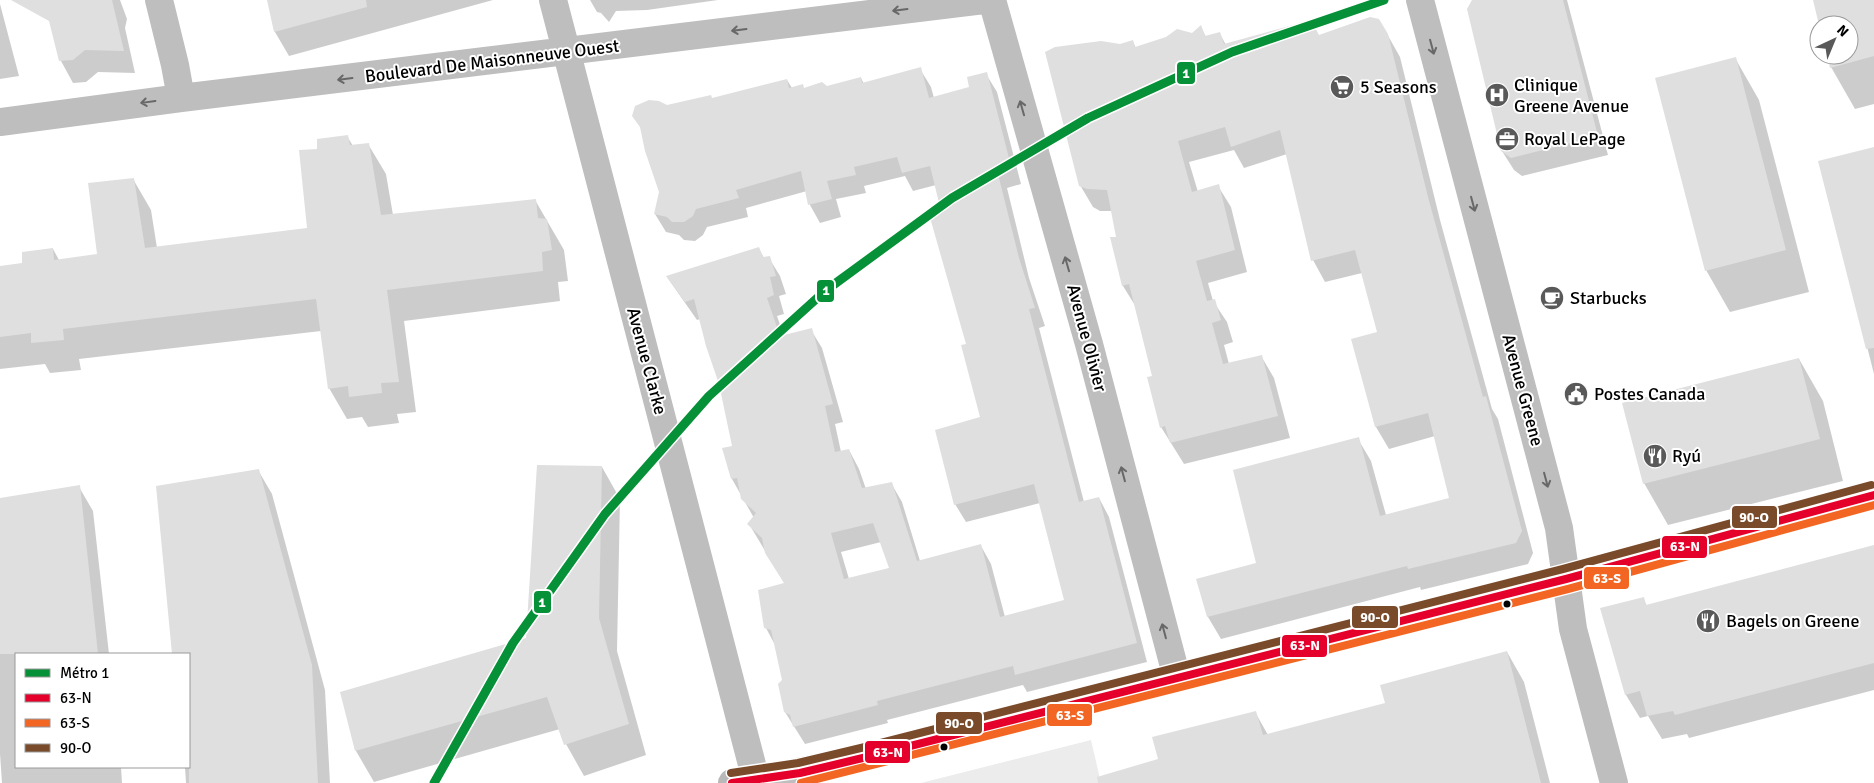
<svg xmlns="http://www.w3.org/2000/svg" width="1874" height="783" viewBox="0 0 1874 783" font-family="Signika,sans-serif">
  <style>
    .green { fill: #ececec }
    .shadow { fill: #0003; fill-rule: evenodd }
    .building { fill: #dfdfdf; fill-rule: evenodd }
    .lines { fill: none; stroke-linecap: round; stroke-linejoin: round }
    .minor { stroke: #bebebe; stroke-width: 28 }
    .tertiary { stroke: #bebebe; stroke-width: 28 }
    .secondary { stroke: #b8b8b8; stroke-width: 28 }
    .bus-1-casing { stroke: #fff; stroke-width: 11 }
    .bus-2-casing { stroke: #fff; stroke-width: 11 }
    .bus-3-casing { stroke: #fff; stroke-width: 11 }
    .bus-1 { stroke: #e4002b; stroke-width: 8 }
    .bus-2 { stroke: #f26522; stroke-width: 8 }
    .bus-3 { stroke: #7a4b2a; stroke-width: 8 }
    .metro-1-casing { stroke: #fff; stroke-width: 12 }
    .metro-1 { stroke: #069037; stroke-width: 9 }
    .oneway { stroke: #686868 }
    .bus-dot { fill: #000; stroke: #fff; stroke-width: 2 }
    .labels { text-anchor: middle; stroke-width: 4; stroke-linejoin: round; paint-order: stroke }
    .street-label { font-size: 18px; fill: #000; stroke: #fff }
    .poi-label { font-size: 18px; fill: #000; stroke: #fff; text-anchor: start }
    .line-badge { stroke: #fff; stroke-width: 2 }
    .badge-label { font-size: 14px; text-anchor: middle; font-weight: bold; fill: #fff }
  </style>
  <rect width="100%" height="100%" fill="#fff"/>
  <path class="green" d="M 1091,740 L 1101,783 L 921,783 Z"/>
  <path class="shadow" d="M 45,0 L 120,0 L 127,19 L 125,28 L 135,73 L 98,72 L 86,82 L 73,83 L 61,61 Z
    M 268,0 L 493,0 L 289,56 L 275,32 Z
    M 590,0 L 718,0 L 647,10 L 616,11 L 609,22 L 601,13 L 597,12 Z
    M 1474,0 L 1567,0 L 1608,155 L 1522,176 L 1514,170 L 1502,151 Z
    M 1814,0 L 1874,0 L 1874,104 L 1855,109 L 1831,67 L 1828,55 L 1849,55 L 1849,25 L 1820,25 Z
    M 0,4 L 19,76 L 0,79 Z
    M 1201,27 L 1206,37 L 1220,34 L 1226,45 L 1319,36 L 1387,34 L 1400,57 L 1440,220 L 1492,409 L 1498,419 L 1533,553 L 1528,564 L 1421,590 L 1420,587 L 1221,639 L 1208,617 L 1198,580 L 1257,564 L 1358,439 L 1371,461 L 1386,515 L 1451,499 L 1435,436 L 1389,449 L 1376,427 L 1352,340 L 1379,333 L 1362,273 L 1325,282 L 1313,260 L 1287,154 L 1244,168 L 1234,150 L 1189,162 L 1198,192 L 1218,186 L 1231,207 L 1247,272 L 1208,283 L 1213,301 L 1227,322 L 1233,342 L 1224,345 L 1229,364 L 1261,356 L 1274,378 L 1290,438 L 1184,464 L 1161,427 L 1154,377 L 1136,307 L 1123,286 L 1112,238 L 1118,238 L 1113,211 L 1100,211 L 1093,207 L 1080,185 L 1120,45 L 1133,42 L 1136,48 L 1193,35 Z
    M 1735,58 L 1759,100 L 1809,292 L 1730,312 L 1706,270 Z
    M 920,69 L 931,87 L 934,98 L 971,88 L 986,74 L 997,92 L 1021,184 L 1007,188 L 1029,278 L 1045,326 L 1039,328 L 1084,502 L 1099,498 L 1109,517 L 1147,662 L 1027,692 L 1023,685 L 887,720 L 888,723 L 805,744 L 785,712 L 784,681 L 775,645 L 766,628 L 785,584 L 749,524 L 754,518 L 732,479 L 734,447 L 720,384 L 700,319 L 697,320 L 667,277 L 759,249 L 764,258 L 769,258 L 780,276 L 786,294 L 779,296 L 784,314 L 777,316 L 784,336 L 811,330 L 822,348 L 843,422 L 835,424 L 841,452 L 849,450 L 859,469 L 866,489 L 891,483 L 902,502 L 920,561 L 981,546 L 991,564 L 1005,617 L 1066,601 L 1040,503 L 966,522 L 955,504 L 982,418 L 936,185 L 913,191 L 905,176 L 864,186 L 866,193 L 836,199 L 841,217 L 820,223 L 810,205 L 807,191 L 746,208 L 748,217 L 707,227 L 703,235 L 695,241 L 684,240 L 679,235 L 666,232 L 655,214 L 660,192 L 666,106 L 712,100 L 787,80 L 792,88 L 827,88 L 861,78 L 864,84 ZM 881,542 L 891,569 L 849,579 L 841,552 Z
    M 347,136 L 353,146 L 368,144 L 386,174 L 393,215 L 535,200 L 564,250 L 568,281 L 558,282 L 560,301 L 404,321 L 416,412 L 397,414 L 399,423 L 368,427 L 362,417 L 347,419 L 329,388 L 321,331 L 79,359 L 81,370 L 50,373 L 45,364 L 0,369 L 0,267 L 24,264 L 53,249 L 59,260 L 99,255 L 133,179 L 151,210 L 157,248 L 308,229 L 318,150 Z
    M 1874,148 L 1874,374 L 1820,162 Z
    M 1799,359 L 1823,401 L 1843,481 L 1668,525 L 1644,483 Z
    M 602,467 L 620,499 L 617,651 L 646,755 L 584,776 L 566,744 L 560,729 L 374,782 L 356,751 L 342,693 L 528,639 Z
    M 258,470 L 272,494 L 325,690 L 330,783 L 186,783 L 185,767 L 189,767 L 189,654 L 174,654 L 157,487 Z
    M 79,487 L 93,511 L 109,654 L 16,654 L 16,767 L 121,767 L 122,783 L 2,783 L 0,754 L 0,499 Z
    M 1874,546 L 1874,690 L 1689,738 L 1687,734 L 1662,739 L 1648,716 L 1640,718 L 1626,695 L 1601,609 L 1643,598 L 1647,606 Z
    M 1507,652 L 1524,682 L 1550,783 L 1133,783 L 1160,760 L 1255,712 L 1268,735 L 1386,704 Z"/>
  <path class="building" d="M 11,0 L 112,0 L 124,51 L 85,50 L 73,60 L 59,61 L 49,21 Z
    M 267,0 L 366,0 L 367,7 L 274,32 Z
    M 1472,0 L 1563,0 L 1598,136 L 1511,158 L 1501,151 L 1467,9 Z
    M 1813,0 L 1874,0 L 1874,56 L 1830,68 L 1827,55 L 1849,55 L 1849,25 L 1819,25 Z
    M 1370,17 L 1379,19 L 1388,34 L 1428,197 L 1483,397 L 1486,396 L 1522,531 L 1516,543 L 1408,569 L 1407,566 L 1207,617 L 1196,579 L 1256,563 L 1233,470 L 1359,437 L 1380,516 L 1449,498 L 1428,413 L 1375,427 L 1351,339 L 1377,332 L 1355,250 L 1311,261 L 1280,130 L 1231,147 L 1225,127 L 1178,141 L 1192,192 L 1219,184 L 1235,250 L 1196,261 L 1207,301 L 1215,299 L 1221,320 L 1212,323 L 1223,364 L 1262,355 L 1278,416 L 1170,443 L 1165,426 L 1160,428 L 1147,377 L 1152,376 L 1129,284 L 1122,286 L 1110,237 L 1116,237 L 1107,190 L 1087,189 L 1079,186 L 1045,52 L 1055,47 L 1101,41 L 1120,44 L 1133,40 L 1135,47 L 1166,37 L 1177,29 L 1192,33 L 1201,25 L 1205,36 L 1220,32 L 1224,44 L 1311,20 L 1319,35 Z
    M 1736,57 L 1786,250 L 1705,271 L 1655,78 Z
    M 921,67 L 929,98 L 969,87 L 967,77 L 987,72 L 1011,166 L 997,170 L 1019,258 L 1035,308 L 1029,309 L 1079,502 L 1099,497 L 1137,643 L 1015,675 L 1013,666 L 877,701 L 878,705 L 793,727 L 790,715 L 784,712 L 778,684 L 782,680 L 771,630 L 764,628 L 758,590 L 784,583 L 765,553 L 762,538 L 747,524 L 756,513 L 741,499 L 737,478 L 731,479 L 722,448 L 732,446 L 719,384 L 706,346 L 694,299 L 685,302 L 666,276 L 759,247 L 763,257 L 770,256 L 776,276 L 770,277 L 774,295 L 767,298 L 780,336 L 812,328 L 833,404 L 825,406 L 835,452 L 849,449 L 862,488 L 892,482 L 917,561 L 981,544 L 1000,617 L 1064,600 L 1034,484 L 954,505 L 935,430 L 980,417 L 961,345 L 966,344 L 929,214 L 941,211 L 930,166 L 902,173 L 897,157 L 854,167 L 856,175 L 827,181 L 832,199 L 808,205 L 801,171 L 736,190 L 739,198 L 696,209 L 693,216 L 684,222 L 672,222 L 667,217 L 654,214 L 659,192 L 645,151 L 640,127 L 632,116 L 635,106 L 649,100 L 659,101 L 667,105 L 711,95 L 712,98 L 787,79 L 789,88 L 803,84 L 804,88 L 822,82 L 827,86 L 861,77 L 862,83 ZM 873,523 L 889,568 L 844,579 L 831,533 Z
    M 348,135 L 350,145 L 369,143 L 381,215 L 536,199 L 538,218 L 547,219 L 552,250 L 542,252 L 543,271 L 387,290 L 399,382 L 381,383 L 382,393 L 349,397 L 348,386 L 328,389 L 316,299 L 63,329 L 64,340 L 31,343 L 31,333 L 0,337 L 0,266 L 22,263 L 22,252 L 53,248 L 54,260 L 97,254 L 88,183 L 134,178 L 145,248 L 307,228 L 299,150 L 317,149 L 317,139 Z
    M 1874,147 L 1874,348 L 1866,349 L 1818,161 Z
    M 1799,358 L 1820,439 L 1643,484 L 1622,403 Z
    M 537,465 L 602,466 L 599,618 L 629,724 L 564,745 L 547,697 L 355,751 L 340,692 L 526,638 Z
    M 259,469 L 312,665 L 318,783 L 189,783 L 189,654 L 172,654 L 156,486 Z
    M 80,485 L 98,654 L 0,654 L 0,498 Z
    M 1874,545 L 1874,663 L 1675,715 L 1673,711 L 1647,716 L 1640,691 L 1625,695 L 1600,608 L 1644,597 L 1646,605 Z
    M 1507,651 L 1541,783 L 1098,783 L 1097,777 L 1158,759 L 1152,737 L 1256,711 L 1263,735 L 1385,703 L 1380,685 Z"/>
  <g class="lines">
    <path class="minor" d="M 159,0 L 175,65 L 181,98
      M 553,0 L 756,780
      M 992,0 L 1089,344 L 1177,678
      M 1420,0 L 1559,528 L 1573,629 L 1614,783
      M 0,122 L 181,98 L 984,0"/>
    <path class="tertiary" d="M 756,780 L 838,764 L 907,747 L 1566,579 L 1874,495"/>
    <path class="secondary" d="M 732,783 L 756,780"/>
    <g class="bus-1-casing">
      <path id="bus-1" d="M 732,783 L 800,773 L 867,757 L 1566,579 L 1874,495"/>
    </g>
    <g class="bus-2-casing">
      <path id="bus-2" d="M 801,783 L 1568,589 L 1874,505"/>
    </g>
    <g class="bus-3-casing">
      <path id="bus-3" d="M 731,773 L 798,763 L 865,747 L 1563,569 L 1871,485"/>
    </g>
    <use href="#bus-1" class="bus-1"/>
    <use href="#bus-2" class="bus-2"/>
    <use href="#bus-3" class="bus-3"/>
    <g class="metro-1-casing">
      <path id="metro-1" d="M 434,783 L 513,643 L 605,514 L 709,396 L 825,291 L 952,198 L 1088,118 L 1232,52 L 1384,0"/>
    </g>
    <use href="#metro-1" class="metro-1"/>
  </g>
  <defs><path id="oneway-shaft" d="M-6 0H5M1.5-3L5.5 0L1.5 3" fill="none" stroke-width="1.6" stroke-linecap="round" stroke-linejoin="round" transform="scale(1.25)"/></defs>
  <g class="oneway">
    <use href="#oneway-shaft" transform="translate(900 10) rotate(173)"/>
    <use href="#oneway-shaft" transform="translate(739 30) rotate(173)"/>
    <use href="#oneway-shaft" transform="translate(1432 47) rotate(75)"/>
    <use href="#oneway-shaft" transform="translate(345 79) rotate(173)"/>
    <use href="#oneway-shaft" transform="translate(148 102) rotate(172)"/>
    <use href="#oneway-shaft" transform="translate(1022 108) rotate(-106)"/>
    <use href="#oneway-shaft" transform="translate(1473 204) rotate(75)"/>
    <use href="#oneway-shaft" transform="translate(1067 264) rotate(-106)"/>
    <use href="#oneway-shaft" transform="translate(1123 474) rotate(-105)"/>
    <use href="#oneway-shaft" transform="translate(1546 480) rotate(75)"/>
    <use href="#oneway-shaft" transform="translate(1164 631) rotate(-105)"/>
  </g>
  <defs>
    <g id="supermarket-disc" transform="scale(1.25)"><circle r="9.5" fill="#595959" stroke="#fff"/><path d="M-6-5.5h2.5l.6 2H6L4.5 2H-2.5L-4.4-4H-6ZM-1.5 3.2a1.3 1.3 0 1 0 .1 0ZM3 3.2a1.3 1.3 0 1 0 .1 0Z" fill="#fff"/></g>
    <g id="hospital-disc" transform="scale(1.25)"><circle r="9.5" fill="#595959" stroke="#fff"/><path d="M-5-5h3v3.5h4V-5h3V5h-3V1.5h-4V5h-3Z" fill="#fff"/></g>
    <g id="office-disc" transform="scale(1.25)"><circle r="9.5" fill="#595959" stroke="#fff"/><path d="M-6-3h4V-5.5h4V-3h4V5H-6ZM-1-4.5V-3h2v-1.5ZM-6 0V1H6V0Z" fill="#fff"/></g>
    <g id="cafe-disc" transform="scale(1.25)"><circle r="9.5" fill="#595959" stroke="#fff"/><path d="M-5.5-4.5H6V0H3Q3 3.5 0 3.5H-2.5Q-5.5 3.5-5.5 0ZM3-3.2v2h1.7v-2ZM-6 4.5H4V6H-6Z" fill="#fff"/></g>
    <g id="civic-disc" transform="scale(1.25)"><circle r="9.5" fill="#595959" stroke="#fff"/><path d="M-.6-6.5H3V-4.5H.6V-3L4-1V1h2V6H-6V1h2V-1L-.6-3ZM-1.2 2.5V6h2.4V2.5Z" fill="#fff"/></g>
    <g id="restaurant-disc" transform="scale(1.25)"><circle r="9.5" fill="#595959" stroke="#fff"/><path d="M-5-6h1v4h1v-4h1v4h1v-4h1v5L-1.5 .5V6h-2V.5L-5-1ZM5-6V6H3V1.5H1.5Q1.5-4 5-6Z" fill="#fff"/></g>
  </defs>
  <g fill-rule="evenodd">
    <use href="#supermarket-disc" x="1342" y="87"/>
    <use href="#hospital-disc" x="1497" y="95"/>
    <use href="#office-disc" x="1507" y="139"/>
    <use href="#cafe-disc" x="1552" y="298"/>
    <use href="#civic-disc" x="1576" y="394"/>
    <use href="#restaurant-disc" x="1655" y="456"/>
    <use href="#restaurant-disc" x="1708" y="621"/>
  </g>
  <g class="bus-dot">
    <circle cx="1507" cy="604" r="4.5"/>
    <circle cx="944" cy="747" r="4.5"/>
  </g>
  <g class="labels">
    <g class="street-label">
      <text transform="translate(492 61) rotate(-7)" y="6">Boulevard De Maisonneuve Ouest</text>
      <text transform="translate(1087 338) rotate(75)" y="6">Avenue Olivier</text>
      <text transform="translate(647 361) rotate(75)" y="6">Avenue Clarke</text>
      <text transform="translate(1523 390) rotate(75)" y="6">Avenue Greene</text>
    </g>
    <g class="poi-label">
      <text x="1514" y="91">Clinique<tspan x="1514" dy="21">Greene Avenue</tspan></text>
      <text x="1360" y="93">5 Seasons</text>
      <text x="1524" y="145">Royal LePage</text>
      <text x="1570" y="304">Starbucks</text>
      <text x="1594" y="400">Postes Canada</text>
      <text x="1672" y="462">Ryú</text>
      <text x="1726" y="627">Bagels on Greene</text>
    </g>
  </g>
  <g class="line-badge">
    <rect x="1176" y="61" width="20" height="24" rx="5" fill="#069037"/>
    <rect x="816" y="279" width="19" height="24" rx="5" fill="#069037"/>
    <rect x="1731" y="505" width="47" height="24" rx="5" fill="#7a4b2a"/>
    <rect x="1661" y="535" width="47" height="24" rx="5" fill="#e4002b"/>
    <rect x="1583" y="566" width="47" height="24" rx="5" fill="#f26522"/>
    <rect x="533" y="590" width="19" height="24" rx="5" fill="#069037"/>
    <rect x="1351" y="605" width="48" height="24" rx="5" fill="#7a4b2a"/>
    <rect x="1281" y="634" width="47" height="24" rx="5" fill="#e4002b"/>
    <rect x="1046" y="703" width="47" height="24" rx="5" fill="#f26522"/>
    <rect x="935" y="711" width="48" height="24" rx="5" fill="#7a4b2a"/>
    <rect x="864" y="740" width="47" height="24" rx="5" fill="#e4002b"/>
  </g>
  <g class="badge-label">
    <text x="1186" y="78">1</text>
    <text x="826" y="295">1</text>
    <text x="1754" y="522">90-O</text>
    <text x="1685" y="551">63-N</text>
    <text x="1607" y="583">63-S</text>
    <text x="542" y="607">1</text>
    <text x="1375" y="622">90-O</text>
    <text x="1305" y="650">63-N</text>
    <text x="1070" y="720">63-S</text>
    <text x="959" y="728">90-O</text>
    <text x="888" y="757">63-N</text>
  </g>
  <rect x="15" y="653" width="175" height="115" fill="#ffffff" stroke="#999999"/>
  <rect x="25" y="669" width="25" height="8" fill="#069037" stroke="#999999"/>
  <text x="60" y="678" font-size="15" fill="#000000">Métro 1</text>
  <rect x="25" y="694" width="25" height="8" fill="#e4002b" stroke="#999999"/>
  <text x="60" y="703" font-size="15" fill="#000000">63-N</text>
  <rect x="25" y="719" width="25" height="8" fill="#f26522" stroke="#999999"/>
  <text x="60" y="728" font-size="15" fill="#000000">63-S</text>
  <rect x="25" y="744" width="25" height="8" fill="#7a4b2a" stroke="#999999"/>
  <text x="60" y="753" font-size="15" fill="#000000">90-O</text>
  <g transform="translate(1834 40) rotate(44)"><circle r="24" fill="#ffffff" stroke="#999999"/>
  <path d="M0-4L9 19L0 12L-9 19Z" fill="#595959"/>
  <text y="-8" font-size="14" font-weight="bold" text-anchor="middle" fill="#000000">N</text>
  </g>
</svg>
